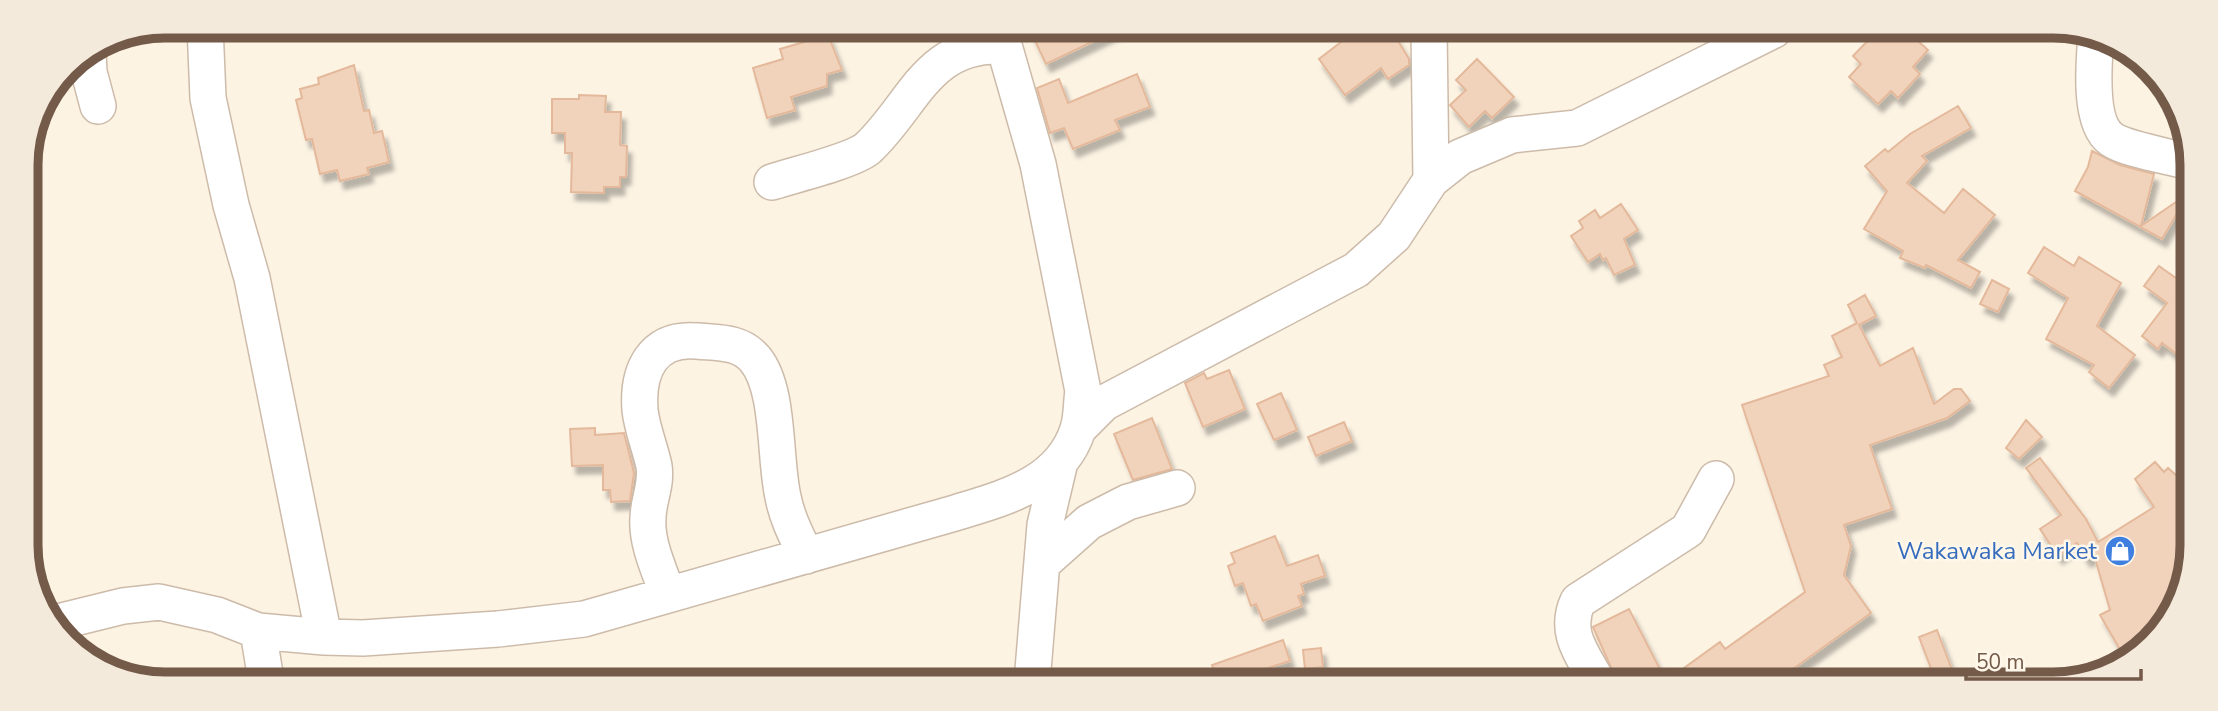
<svg xmlns="http://www.w3.org/2000/svg" width="2218" height="711" viewBox="0 0 2218 711" font-family="'Nunito Sans',sans-serif">
  <style>
    .building { fill: #f1d2bb; stroke: #e4b99b; stroke-width: 2; filter: url(#shadow) }
    .lines { fill: none; stroke-linecap: round; stroke-linejoin: round }
    .minor-casing { stroke: #cdbbaa; stroke-width: 38 }
    .minor { stroke: #fff; stroke-width: 35 }
    .labels { text-anchor: middle; stroke-width: 5; stroke-linejoin: round; paint-order: stroke }
    .shop-label { font-size: 24px; fill: #366cbe; stroke: #fff7e9; text-anchor: end }
    .rim { fill: none; stroke: #745a49; stroke-width: 9 }
  </style>
  <defs>
    <filter id="shadow"><feDropShadow dx="4.5" dy="8" stdDeviation="2" flood-color="#0004"/></filter>
  </defs>
  <rect width="100%" height="100%" fill="#fcf3e3"/>
  <path class="building" d="M 1029,28 L 1044,28 L 1119,29 L 1046,64 Z
    M 1358,29 L 1391,29 L 1409,59 L 1409,65 L 1388,79 L 1381,68 L 1345,95 L 1319,59 Z
    M 1877,31 L 1907,31 L 1928,50 L 1913,67 L 1920,74 L 1898,98 L 1891,91 L 1878,104 L 1849,77 L 1861,64 L 1853,56 Z
    M 828,35 L 842,70 L 827,74 L 827,86 L 791,97 L 795,110 L 767,118 L 753,68 L 783,59 L 780,49 Z
    M 1477,59 L 1514,97 L 1492,118 L 1485,111 L 1469,127 L 1450,105 L 1466,90 L 1456,80 Z
    M 354,65 L 364,111 L 369,110 L 374,133 L 382,131 L 389,162 L 367,168 L 369,174 L 340,181 L 337,170 L 320,174 L 312,139 L 306,140 L 296,100 L 302,98 L 300,89 L 319,84 L 318,78 Z
    M 1137,74 L 1150,107 L 1115,120 L 1120,130 L 1073,149 L 1064,128 L 1050,133 L 1037,88 L 1059,79 L 1068,103 Z
    M 579,95 L 606,96 L 605,112 L 621,112 L 620,145 L 627,146 L 626,177 L 620,177 L 620,187 L 604,187 L 604,193 L 571,192 L 572,153 L 565,153 L 565,133 L 552,133 L 552,99 L 579,99 Z
    M 1958,106 L 1971,128 L 1922,156 L 1927,161 L 1907,183 L 1944,213 L 1963,189 L 1995,215 L 1958,260 L 1980,272 L 1971,288 L 1926,265 L 1925,268 L 1900,258 L 1903,251 L 1864,229 L 1887,191 L 1865,166 L 1885,149 L 1888,152 L 1910,134 Z
    M 2092,151 L 2120,165 L 2154,174 L 2141,226 L 2189,193 L 2162,239 L 2075,191 L 2088,167 Z
    M 1621,204 L 1638,230 L 1624,239 L 1635,265 L 1614,275 L 1606,258 L 1603,260 L 1600,254 L 1588,262 L 1571,236 L 1583,228 L 1579,221 L 1595,210 L 1600,218 Z
    M 2044,247 L 2074,266 L 2079,257 L 2121,283 L 2097,326 L 2135,355 L 2109,388 L 2089,372 L 2094,365 L 2046,339 L 2068,298 L 2028,273 Z
    M 2159,266 L 2183,283 L 2188,276 L 2188,363 L 2162,343 L 2158,349 L 2142,336 L 2167,303 L 2144,286 Z
    M 1992,280 L 2009,289 L 1998,312 L 1980,304 Z
    M 1865,295 L 1876,316 L 1859,325 L 1880,366 L 1913,348 L 1934,404 L 1954,389 L 1961,389 L 1970,401 L 1947,418 L 1870,445 L 1892,509 L 1844,525 L 1851,546 L 1844,575 L 1871,613 L 1772,684 L 1618,683 L 1593,627 L 1629,609 L 1666,681 L 1720,642 L 1725,649 L 1805,592 L 1742,405 L 1829,376 L 1824,365 L 1842,357 L 1832,336 L 1857,323 L 1848,305 Z
    M 1229,370 L 1245,409 L 1203,427 L 1185,383 L 1204,373 L 1207,379 Z
    M 1281,393 L 1297,430 L 1274,440 L 1257,404 Z
    M 1152,418 L 1172,469 L 1133,480 L 1114,434 Z
    M 2026,420 L 2042,437 L 2019,459 L 2006,448 Z
    M 1344,422 L 1352,441 L 1316,456 L 1308,437 Z
    M 595,428 L 595,435 L 624,433 L 634,473 L 630,501 L 611,502 L 610,490 L 603,490 L 603,465 L 572,466 L 570,429 Z
    M 2040,458 L 2086,519 L 2098,542 L 2154,507 L 2135,479 L 2155,462 L 2164,472 L 2168,468 L 2187,485 L 2187,582 L 2174,601 L 2168,604 L 2168,610 L 2138,656 L 2126,660 L 2100,615 L 2110,610 L 2094,555 L 2086,559 L 2077,543 L 2058,556 L 2040,529 L 2061,515 L 2026,468 Z
    M 1275,536 L 1287,566 L 1318,555 L 1325,576 L 1301,584 L 1304,594 L 1298,596 L 1302,606 L 1263,621 L 1256,604 L 1251,606 L 1243,583 L 1235,586 L 1228,566 L 1235,563 L 1231,553 Z
    M 1937,630 L 1955,678 L 1940,684 L 1937,684 L 1919,637 Z
    M 1283,640 L 1290,661 L 1255,672 L 1258,683 L 1218,682 L 1212,665 Z
    M 1321,648 L 1323,667 L 1305,669 L 1303,650 Z"/>
  <g class="lines">
    <g class="minor-casing">
      <path id="minor" d="M 205,26 L 208,98 L 231,205 L 252,278 L 324,637
        M 2096,35 C 2094,61 2088,122 2111,139 C 2127,150 2169,156 2189,162
        M 88,53 L 89,72 L 98,106
        M 1431,180 L 1460,157 L 1512,135 L 1577,128 L 1774,30
        M 772,182 C 793,175 853,161 868,148 C 914,105 927,43 1002,46
        M 1078,429 L 1104,403 L 1356,270 L 1394,236 L 1431,180 L 1429,29
        M 1044,562 L 1089,522 L 1128,502 L 1177,488
        M 668,595 C 660,572 646,543 648,518 C 648,501 657,485 654,466 C 650,447 642,429 640,410 C 637,370 653,337 697,341 C 718,343 740,341 755,359 C 780,389 774,457 783,497 C 787,518 797,537 806,556
        M 54,623 L 123,606 L 159,602 L 217,615 L 258,631 L 324,637 L 363,638 L 498,629 L 584,619 L 955,513 C 1004,498 1061,484 1078,429 C 1082,417 1081,403 1083,391 L 1038,164 L 999,28
        M 258,631 L 266,680
        M 1032,682 L 1045,525 L 1059,466
        M 1598,683 C 1583,655 1563,633 1578,601 L 1688,530 L 1716,479"/>
    </g>
    <use href="#minor" class="minor"/>
  </g>
  <defs>
    <g id="shop-disc" transform="scale(1.575)"><circle r="9.5" fill="#3f7fe0" stroke="#fff7e9"/><path d="M-5-2.5h2.3a2.7 3.5 0 0 1 5.4 0H5L5.5 6h-11ZM-1.5-2.5h3a1.5 2.3 0 0 0-3 0Z" fill="#fff"/></g>
  </defs>
  <g fill-rule="evenodd">
    <use href="#shop-disc" x="2120" y="551"/>
  </g>
  <g class="labels">
    <g class="shop-label">
      <text x="2097" y="559">Wakawaka Market</text>
    </g>
  </g>
  <path d="M0 0H2218V711H0ZM165 38H2053A127 127 0 0 1 2180 165V545A127 127 0 0 1 2053 672H165A127 127 0 0 1 38 545V165A127 127 0 0 1 165 38Z" fill="#f4eadc" fill-rule="evenodd"/>
  <path class="rim" d="M165 38H2053A127 127 0 0 1 2180 165V545A127 127 0 0 1 2053 672H165A127 127 0 0 1 38 545V165A127 127 0 0 1 165 38Z"/>
  <path d="M1966 669v10h175v-10" fill="none" stroke="#745a49" stroke-width="3.5"/>
  <text x="1976" y="669" font-size="21" fill="#745a49" stroke="#fff7e9" stroke-width="5" paint-order="stroke">50 m</text>
</svg>
